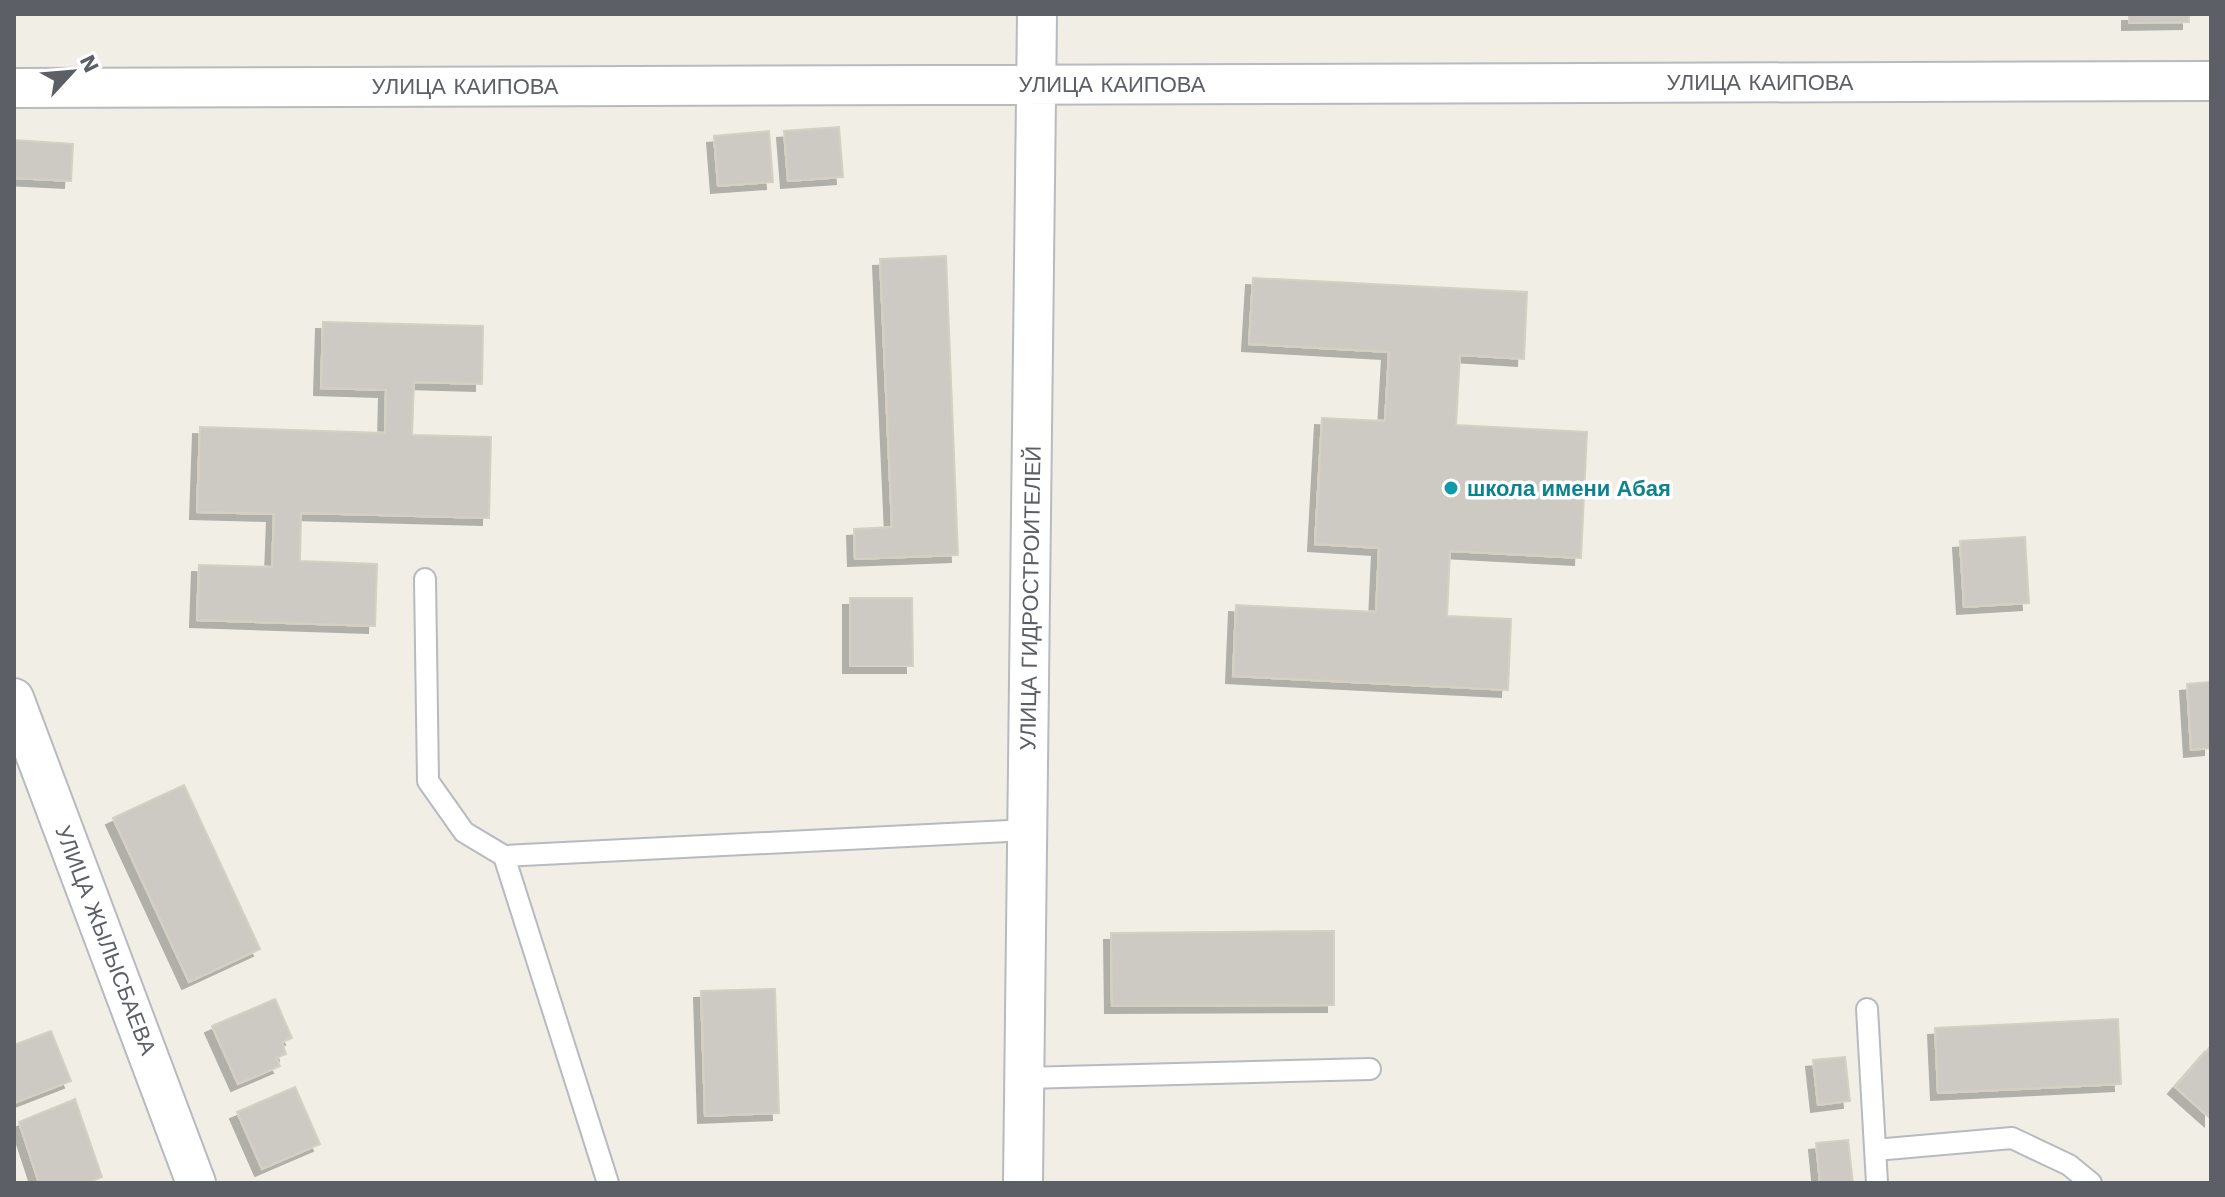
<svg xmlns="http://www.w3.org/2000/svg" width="2225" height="1197" viewBox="0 0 2225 1197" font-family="'Work Sans',sans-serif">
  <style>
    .building { fill: #cdcac4; stroke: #d5d0c2; stroke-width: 2; filter: url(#shadow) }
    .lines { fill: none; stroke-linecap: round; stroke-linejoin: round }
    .service-casing { stroke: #b7babf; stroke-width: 24 }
    .minor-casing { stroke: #b7babf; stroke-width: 42 }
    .service { stroke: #fff; stroke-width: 20 }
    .minor { stroke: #fff; stroke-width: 38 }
    .culture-dot { fill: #0f9aa8; stroke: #fff; stroke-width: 3 }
    .labels { text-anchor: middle; stroke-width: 7; stroke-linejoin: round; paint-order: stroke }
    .street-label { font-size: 22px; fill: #5c6066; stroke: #fff }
    .culture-label { font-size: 22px; font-weight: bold; fill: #0d838f; stroke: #fff; text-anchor: start }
  </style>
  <defs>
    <filter id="shadow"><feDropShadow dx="-7" dy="7" stdDeviation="0" flood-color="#0004"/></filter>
  </defs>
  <rect width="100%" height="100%" fill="#f0eee5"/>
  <path class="building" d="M 2129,14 L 2189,14 L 2189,22 L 2129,23 Z
    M 839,127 L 843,177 L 788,181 L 784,131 Z
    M 769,131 L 773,182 L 718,186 L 714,136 Z
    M 14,140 L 73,144 L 71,181 L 14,178 Z
    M 946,256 L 958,555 L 855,559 L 854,529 L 892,527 L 880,259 Z
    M 1253,278 L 1527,292 L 1524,359 L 1460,355 L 1456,425 L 1587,432 L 1581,558 L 1450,551 L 1447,616 L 1511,619 L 1508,690 L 1233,676 L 1236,605 L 1376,612 L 1379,548 L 1315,544 L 1322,418 L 1385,421 L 1389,352 L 1249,344 Z
    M 323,322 L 483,326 L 482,384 L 414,382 L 412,435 L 491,437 L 489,518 L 301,513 L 300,561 L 377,564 L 375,626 L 197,620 L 199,565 L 272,567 L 274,514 L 197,512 L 200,427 L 385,433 L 386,390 L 321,388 Z
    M 2025,537 L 2029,603 L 1964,607 L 1960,541 Z
    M 850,598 L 912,598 L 913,666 L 850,666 Z
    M 2211,682 L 2211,748 L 2191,750 L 2187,684 Z
    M 184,785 L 260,949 L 189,982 L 113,818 Z
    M 1334,931 L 1334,1005 L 1112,1006 L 1111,933 Z
    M 775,989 L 779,1113 L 705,1116 L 701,991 Z
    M 275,999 L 292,1038 L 282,1042 L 286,1054 L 276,1058 L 280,1066 L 238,1084 L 212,1026 Z
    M 2118,1019 L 2121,1084 L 1938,1093 L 1935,1028 Z
    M 51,1031 L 71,1081 L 14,1103 L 14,1045 Z
    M 2211,1046 L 2211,1119 L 2175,1087 Z
    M 1845,1057 L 1850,1101 L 1818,1105 L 1813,1060 Z
    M 295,1087 L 320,1144 L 262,1169 L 237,1112 Z
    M 75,1099 L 102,1177 L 87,1183 L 39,1183 L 19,1122 Z
    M 1848,1140 L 1853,1183 L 1820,1183 L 1816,1143 Z"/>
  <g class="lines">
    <g class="service-casing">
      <path id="service" d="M 425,579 L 428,781 L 464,832 L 504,856 L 1027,830
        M 504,856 L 608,1183
        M 1867,1009 L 1877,1183
        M 1024,1078 L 1370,1069
        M 1875,1150 L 2012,1138 L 2069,1165 L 2091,1183"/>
    </g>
    <g class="minor-casing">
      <path id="minor" d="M 14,88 L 2211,81
        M 14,698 L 196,1183
        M 1023,1183 L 1037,14"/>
    </g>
    <use href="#service" class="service"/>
    <use href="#minor" class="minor"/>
  </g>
  <circle class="culture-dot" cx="1451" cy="488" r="8"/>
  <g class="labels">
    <g class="street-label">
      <text x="1760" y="90">УЛИЦА КАИПОВА</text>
      <text x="1112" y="92">УЛИЦА КАИПОВА</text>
      <text x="465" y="94">УЛИЦА КАИПОВА</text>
      <text transform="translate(1030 598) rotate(-89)" y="8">УЛИЦА ГИДРОСТРОИТЕЛЕЙ</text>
      <text transform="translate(106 940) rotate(69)" y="8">УЛИЦА ЖЫЛЫСБАЕВА</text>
    </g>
    <g class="culture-label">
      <text x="1467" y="496">школа имени Абая</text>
    </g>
  </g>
  <rect width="2225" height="1197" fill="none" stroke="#5c6066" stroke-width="32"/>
  <g transform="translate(72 72) rotate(64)" stroke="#ffffff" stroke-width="6" paint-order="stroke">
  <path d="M0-6L14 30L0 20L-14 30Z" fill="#5c6066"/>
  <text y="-12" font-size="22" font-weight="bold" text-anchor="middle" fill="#5c6066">N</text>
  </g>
</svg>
